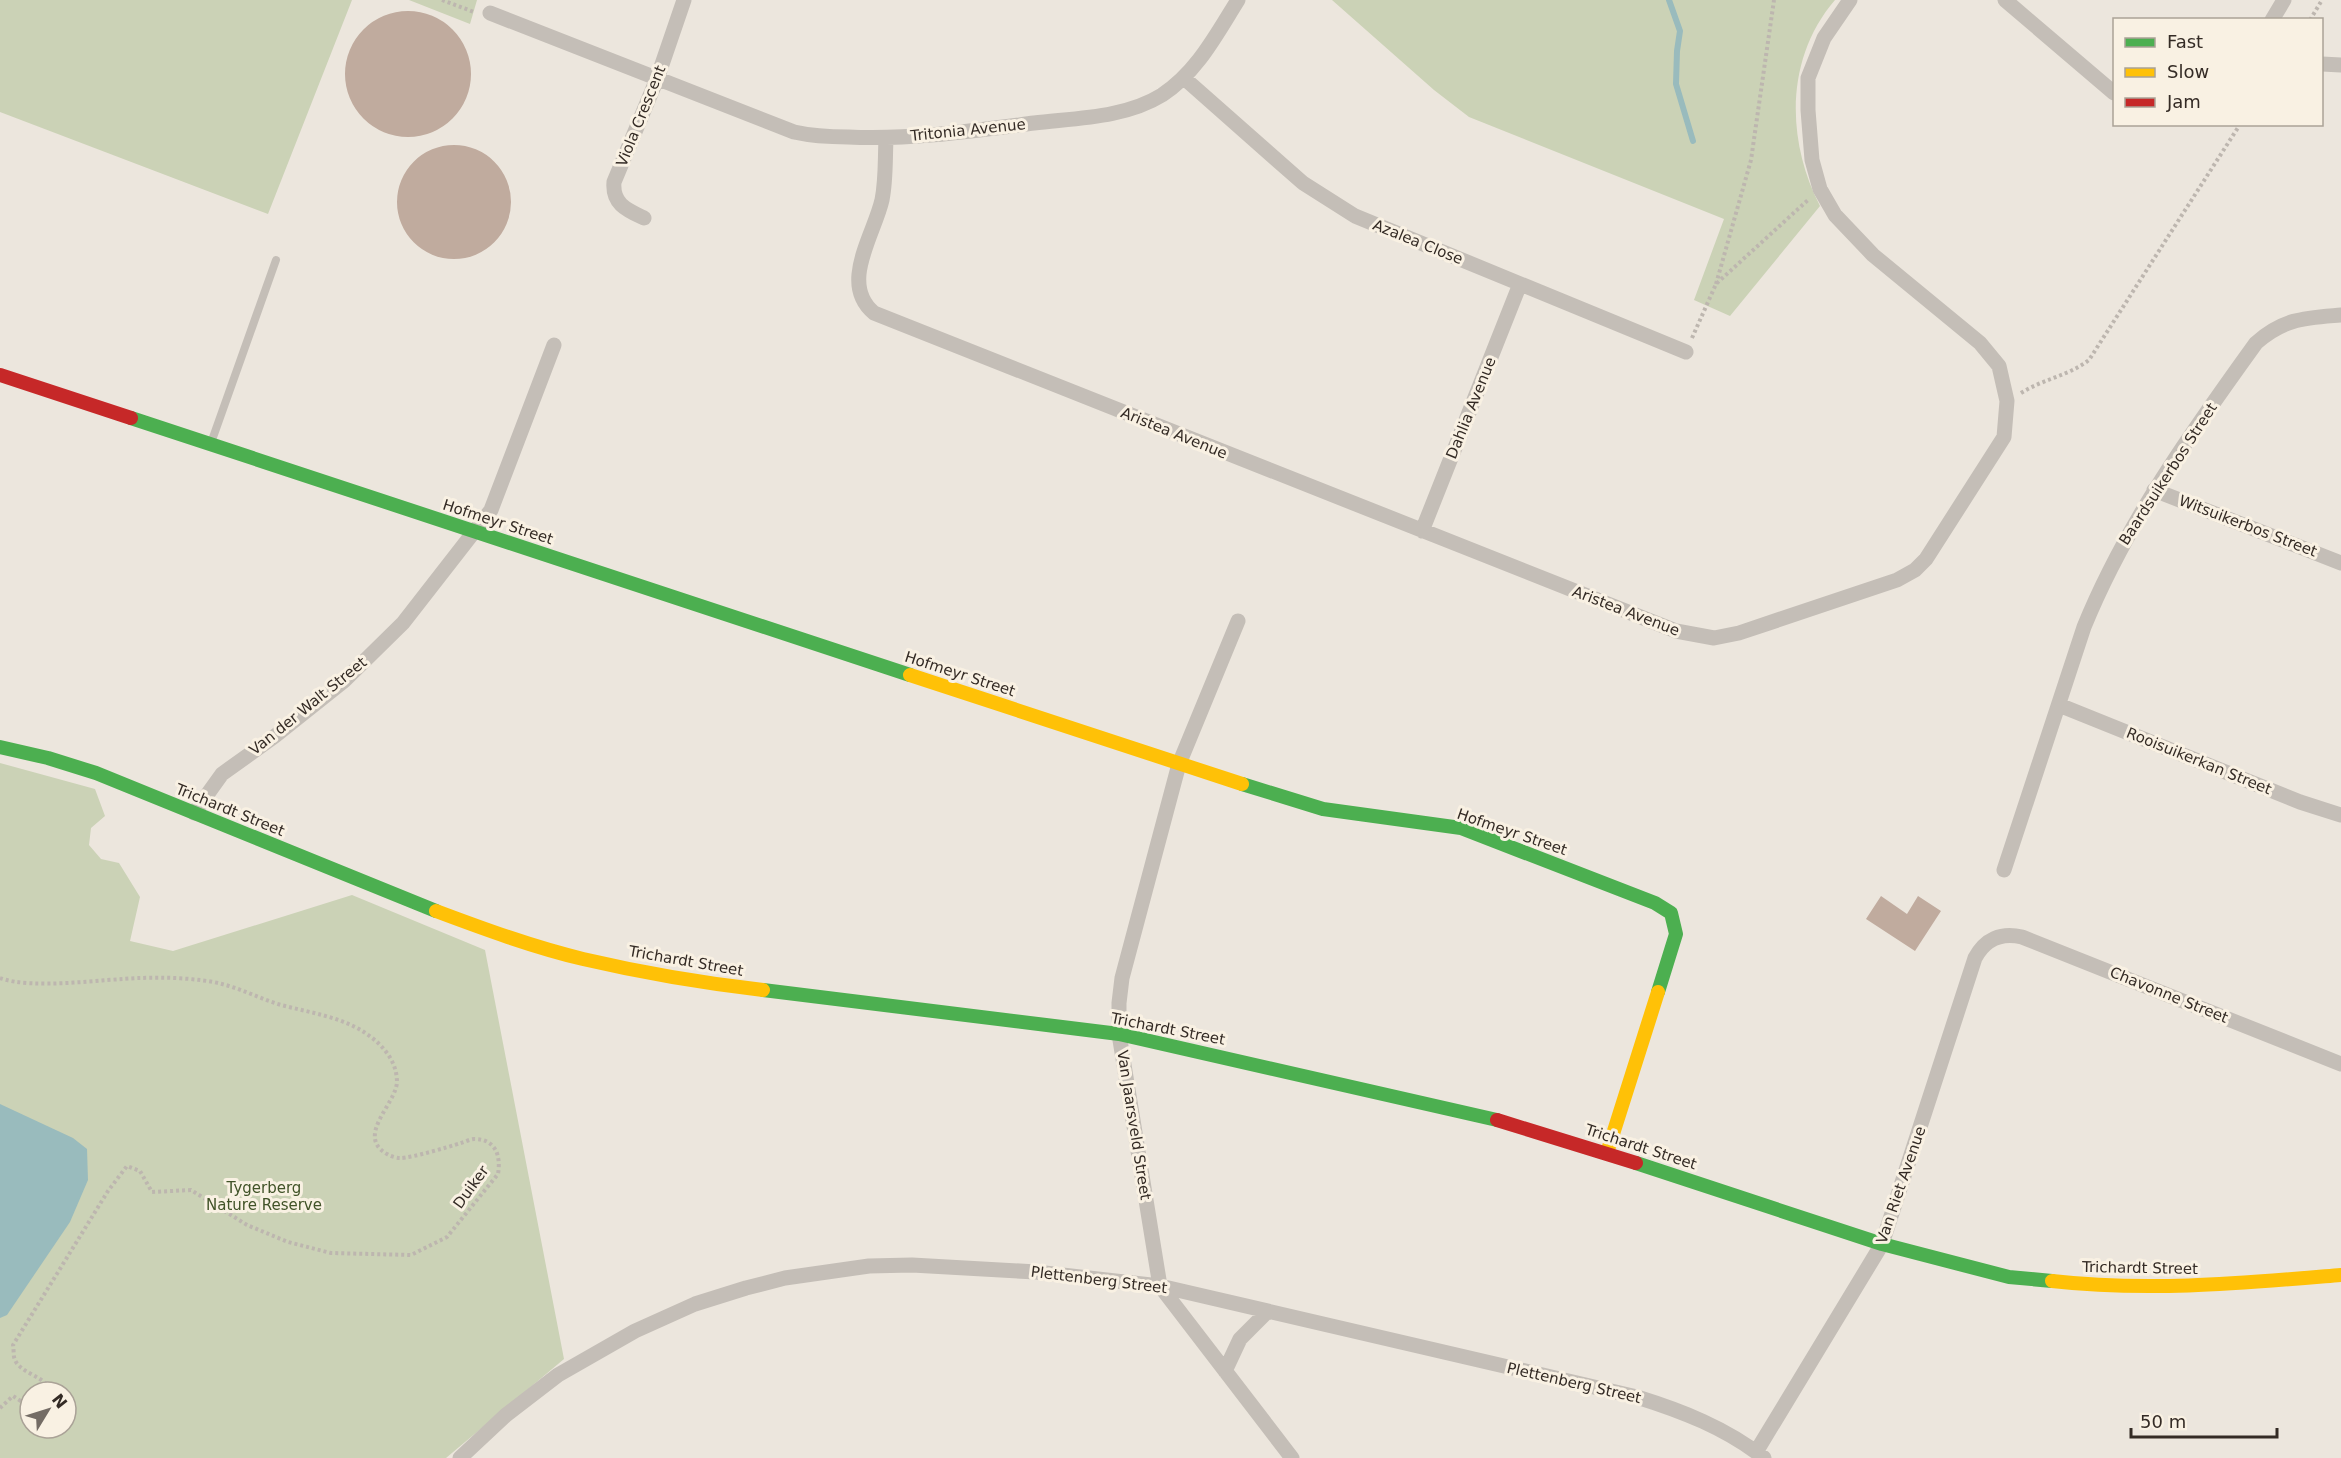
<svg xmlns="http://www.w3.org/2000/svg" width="2341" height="1458" viewBox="0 0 2341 1458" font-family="'DejaVu Sans',sans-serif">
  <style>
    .green { fill: #cbd2b6; fill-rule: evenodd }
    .water { fill: #99bbbd }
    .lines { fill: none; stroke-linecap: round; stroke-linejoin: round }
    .stream { stroke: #99bbbd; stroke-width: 6 }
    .building { fill: #c0ab9e }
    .path { stroke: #bdb6af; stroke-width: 4; stroke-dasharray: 3 3; stroke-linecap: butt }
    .lane { stroke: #c4beb7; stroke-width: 8 }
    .street { stroke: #c4beb7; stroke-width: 15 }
    .fast { stroke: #4caf50; stroke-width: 14 }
    .slow { stroke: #ffc107; stroke-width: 14 }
    .jam { stroke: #c62828; stroke-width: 14 }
    .labels { text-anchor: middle; stroke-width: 6; stroke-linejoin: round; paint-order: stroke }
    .street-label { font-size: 15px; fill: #342b25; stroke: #f9f1e3 }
    .park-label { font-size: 15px; fill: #415328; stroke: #f9f1e3 }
  </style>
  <rect width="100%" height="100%" fill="#ece6dd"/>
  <path class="green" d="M 0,0 L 352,0 L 268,214 L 0,112 Z
    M 409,0 L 477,0 L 470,24 Z
    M 1332,0 L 1835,0 C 1785,58 1786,140 1820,206 L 1730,316 L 1694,300 L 1724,219 L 1469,117 L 1434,90 Z
    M 0,763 L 95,789 L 105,816 L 91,828 L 89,845 L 101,859 L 119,863 L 140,897 L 130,941 L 173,951 L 352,895 L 485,950 L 564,1359 L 446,1458 L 0,1458 ZM 30,1392 L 66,1392 L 66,1428 L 30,1428 Z"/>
  <path class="water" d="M 0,1104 L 73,1138 L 87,1149 L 88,1180 L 70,1222 L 7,1315 L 0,1318 Z"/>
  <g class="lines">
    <path class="stream" d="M 1669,0 L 1680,31 L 1677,51 L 1676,84 L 1693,141"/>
  </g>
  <path class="building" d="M345 74a63 63 0 1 1 126 0a63 63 0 1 1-126 0Z
    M397 202a57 57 0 1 1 114 0a57 57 0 1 1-114 0Z
    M 1881,896 L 1907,914 L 1918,896 L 1941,911 L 1915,951 L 1866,919 Z"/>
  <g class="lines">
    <path class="path" d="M 442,0 L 474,12
      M 2310,20 L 2322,0
      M 1716,284 L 1751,160 L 1774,0
      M 1692,338 L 1716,284 L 1809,199
      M 2021,393 C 2043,379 2068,376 2089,360 L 2239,126
      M 0,978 C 32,990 104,979 140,978 C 164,977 199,978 222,984 C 242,989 261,999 281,1005 C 308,1012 335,1016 359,1029 C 378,1040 397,1058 397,1082 C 396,1104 355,1136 387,1154 C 390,1156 396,1158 400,1158 C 412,1158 448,1147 461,1143 C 465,1142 470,1139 474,1139 C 496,1139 501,1156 498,1174 L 447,1237 L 411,1255 L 331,1253 L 288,1242 L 247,1225 L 191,1190 L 152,1192 L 140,1171 L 127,1166 L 108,1191 L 13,1345 C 14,1349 13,1356 15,1360 C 20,1372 41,1376 49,1387 L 47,1392
      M 0,1408 L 13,1396 L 30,1407"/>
    <path class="lane" d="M 211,443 L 276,260"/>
    <path class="street" d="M 2005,0 L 2114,93
      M 490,13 L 794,132 C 812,136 829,137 848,137 C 910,140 972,131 1034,123 C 1076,118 1125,118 1162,95 C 1197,72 1216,35 1238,0
      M 2272,20 L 2284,0
      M 2322,64 L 2341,65
      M 1184,78 L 1303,183 L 1355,216 L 1686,352
      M 886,139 C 885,160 886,180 882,200 C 874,235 839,284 874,313 L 1676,631 L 1714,638 L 1739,633 L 1897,580 L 1915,570 L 1926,559 L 2004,437 L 2007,401 L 1999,366 L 1980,343 L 1873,255 L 1835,215 L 1820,189 L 1812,160 L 1808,110 L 1808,78 L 1824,38 L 1850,0
      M 644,218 C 627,210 612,204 614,182 L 657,79 L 684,0
      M 2154,490 L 2341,563
      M 1422,531 L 1520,284
      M 1238,621 L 1179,764 L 1122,978 L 1119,1003 L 1119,1034 L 1160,1286 L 1292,1458
      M 2059,705 L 2300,802 L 2341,815
      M 194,813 L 222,774 L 275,736 L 344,681 L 403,623 L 491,510 L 554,345
      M 2004,870 L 2084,627 C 2126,524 2191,433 2256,343 C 2284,318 2306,318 2341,315
      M 1225,1371 L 1240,1339 L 1268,1311
      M 1756,1452 L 1882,1244 L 1975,958 C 1985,939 2001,932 2022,937 L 2341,1064
      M 460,1458 L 506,1415 L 558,1375 L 635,1331 L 695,1304 L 746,1288 L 785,1278 L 869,1266 L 912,1265 L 1036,1272 L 1160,1286 L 1637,1397 C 1682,1411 1726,1428 1764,1458"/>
    <path class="fast" d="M 131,418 L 910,675
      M 0,747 L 48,758 L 96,773 L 436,911
      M 1242,784 L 1323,809 L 1461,828 L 1655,903 L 1671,913 L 1676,934 L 1658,992
      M 763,990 L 1119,1034 L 1497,1120
      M 1636,1163 L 1882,1244 L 2009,1277 L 2052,1281"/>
    <path class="slow" d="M 910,675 L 1242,784
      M 436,911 C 484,929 533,947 583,959 C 643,973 702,983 763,990
      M 1607,1153 L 1658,992
      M 2052,1281 C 2149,1292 2244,1283 2341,1275"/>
    <path class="jam" d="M 0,375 L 131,418
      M 1497,1120 L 1636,1163"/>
  </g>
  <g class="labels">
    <g class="street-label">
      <text transform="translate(641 116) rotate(-68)" y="5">Viola Crescent</text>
      <text transform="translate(968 130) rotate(-6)" y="5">Tritonia Avenue</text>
      <text transform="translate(1418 242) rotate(22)" y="5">Azalea Close</text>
      <text transform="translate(1471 408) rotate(-68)" y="5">Dahlia Avenue</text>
      <text transform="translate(1174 433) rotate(22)" y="5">Aristea Avenue</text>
      <text transform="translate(2168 474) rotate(-57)" y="5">Baardsuikerbos Street</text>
      <text transform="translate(498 522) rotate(18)" y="5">Hofmeyr Street</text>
      <text transform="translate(2248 526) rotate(21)" y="5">Witsuikerbos Street</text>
      <text transform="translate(1626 611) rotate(21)" y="5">Aristea Avenue</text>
      <text transform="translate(960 674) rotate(18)" y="5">Hofmeyr Street</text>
      <text transform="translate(308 706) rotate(-39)" y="5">Van der Walt Street</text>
      <text transform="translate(2199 761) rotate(22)" y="5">Rooisuikerkan Street</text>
      <text transform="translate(230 810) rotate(22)" y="5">Trichardt Street</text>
      <text transform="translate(1512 832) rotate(19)" y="5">Hofmeyr Street</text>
      <text transform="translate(686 961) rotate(10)" y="5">Trichardt Street</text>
      <text transform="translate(2169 995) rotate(22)" y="5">Chavonne Street</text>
      <text transform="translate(1168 1029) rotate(11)" y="5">Trichardt Street</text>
      <text transform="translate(1134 1125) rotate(81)" y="5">Van Jaarsveld Street</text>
      <text transform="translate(1641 1147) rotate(18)" y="5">Trichardt Street</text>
      <text transform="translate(1901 1185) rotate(-71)" y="5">Van Riet Avenue</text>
      <text transform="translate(471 1187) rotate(-54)" y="5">Duiker</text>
      <text transform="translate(2140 1268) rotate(1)" y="5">Trichardt Street</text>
      <text transform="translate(1099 1280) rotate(7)" y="5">Plettenberg Street</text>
      <text transform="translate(1574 1383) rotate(13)" y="5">Plettenberg Street</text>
    </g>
    <g class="park-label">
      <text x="264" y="1193">Tygerberg<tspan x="264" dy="17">Nature Reserve</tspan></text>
    </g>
  </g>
  <rect x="2113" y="18" width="210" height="108" fill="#f9f1e3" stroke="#aaa297" stroke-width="1.5"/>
  <rect x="2125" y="38" width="30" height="9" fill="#4caf50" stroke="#aaa297" stroke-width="1.5"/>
  <text x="2167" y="48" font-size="18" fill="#342b25">Fast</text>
  <rect x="2125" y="68" width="30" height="9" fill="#ffc107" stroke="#aaa297" stroke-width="1.5"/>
  <text x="2167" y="78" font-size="18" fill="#342b25">Slow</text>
  <rect x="2125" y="98" width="30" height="9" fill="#c62828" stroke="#aaa297" stroke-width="1.5"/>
  <text x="2167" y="108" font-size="18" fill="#342b25">Jam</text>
  <g transform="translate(48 1410) rotate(52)"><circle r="28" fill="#f9f1e3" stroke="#aaa297" stroke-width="1.5"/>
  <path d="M0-4.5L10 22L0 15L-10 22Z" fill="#746c65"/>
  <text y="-9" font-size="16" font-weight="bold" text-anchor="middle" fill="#342b25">N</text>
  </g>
  <path d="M2131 1428v9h146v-9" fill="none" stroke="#342b25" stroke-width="3"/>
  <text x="2140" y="1428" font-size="18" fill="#342b25" stroke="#f9f1e3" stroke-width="4.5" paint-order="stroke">50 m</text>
</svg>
